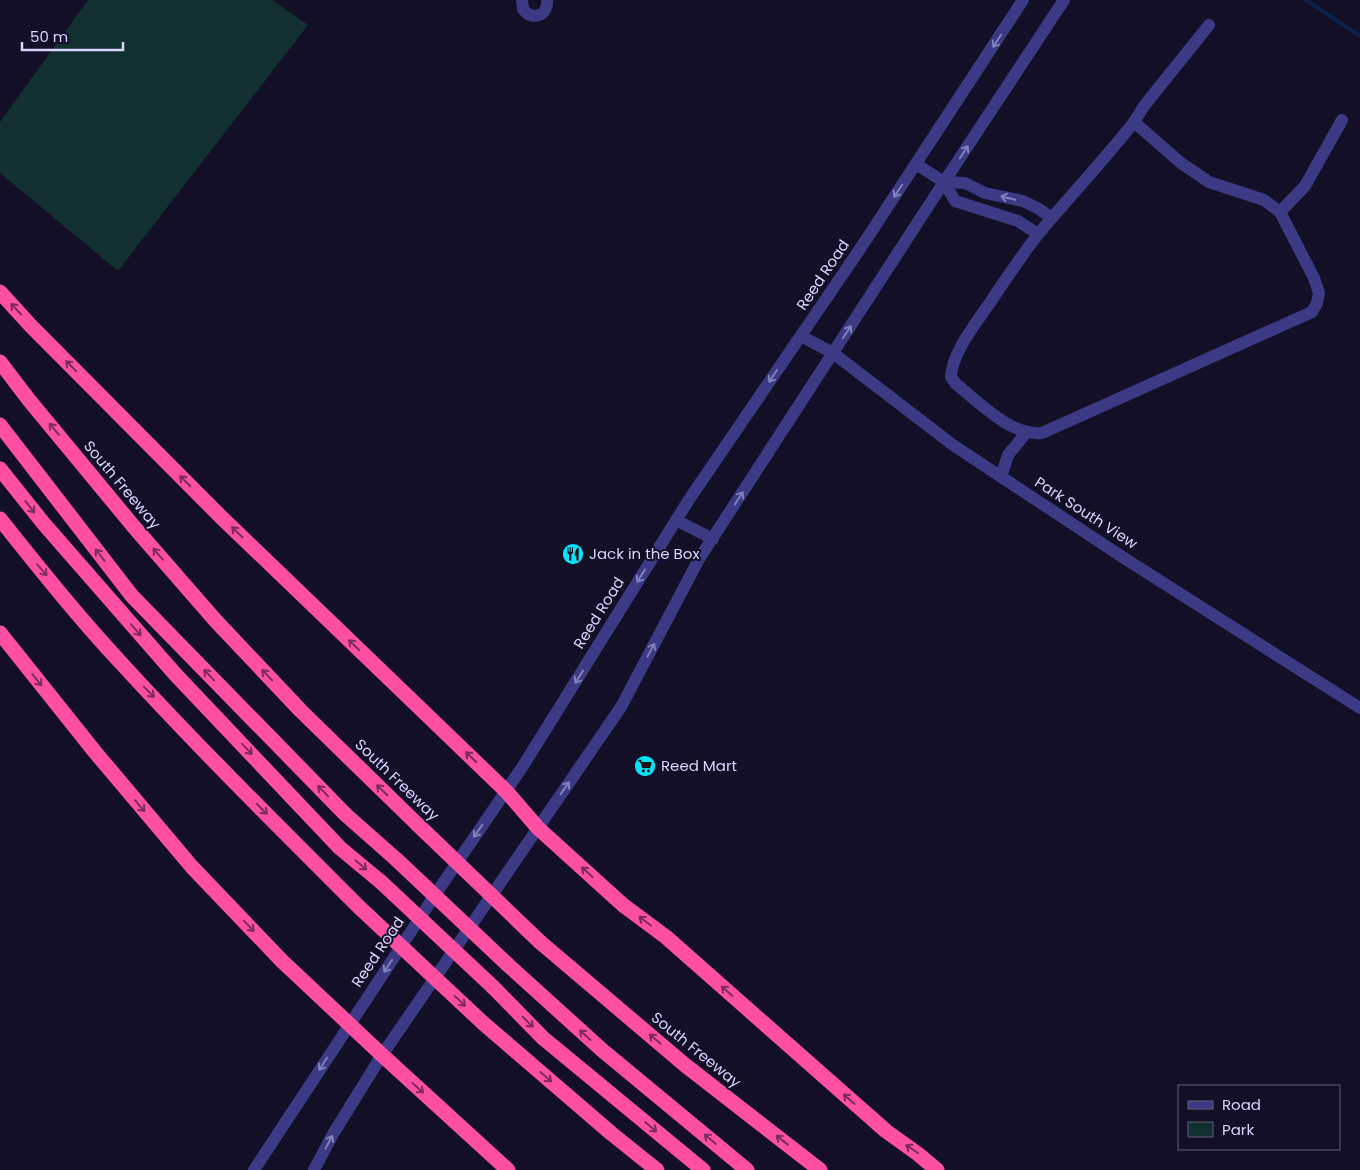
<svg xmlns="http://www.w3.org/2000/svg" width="1360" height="1170" viewBox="0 0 1360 1170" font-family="Poppins,sans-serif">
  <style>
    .green { fill: #12302f }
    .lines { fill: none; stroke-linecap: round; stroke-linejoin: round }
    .stream { stroke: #0c2248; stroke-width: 4 }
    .minor { stroke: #3d3a85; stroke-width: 12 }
    .tertiary { stroke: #3d3a85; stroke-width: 12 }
    .motorway { stroke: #ff4fa3; stroke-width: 15 }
    .motorway-bridge { stroke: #ff4fa3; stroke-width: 15 }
    .oneway { stroke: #837fbc }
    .oneway2 { stroke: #7d2c5e }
    .labels { text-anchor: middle; stroke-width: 4; stroke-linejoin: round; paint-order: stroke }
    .street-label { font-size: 15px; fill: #d9d4ff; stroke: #130f26 }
    .poi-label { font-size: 15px; fill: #d9d4ff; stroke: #130f26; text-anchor: start }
  </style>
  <rect width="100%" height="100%" fill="#130f26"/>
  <path class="green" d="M 88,0 L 272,0 L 308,25 L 118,271 L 0,173 L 0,122 Z"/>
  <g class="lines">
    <path class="stream" d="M 1306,0 L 1360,36"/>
    <path class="minor" d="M 522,0 L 523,9 C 532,22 549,15 547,0
      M 1134,122 L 1181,163 L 1209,182 L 1264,200 L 1280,212 L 1314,278 L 1319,293 L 1317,303 L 1312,312 L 1042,433 C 1011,436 980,403 956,384 L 951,377 C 952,352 977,322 991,301 C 1007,278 1022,254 1040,232 C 1071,195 1104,160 1134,122 L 1144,106 L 1209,25
      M 944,182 L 965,183 L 985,193 L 1023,201 L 1039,209 L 1052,218
      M 944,182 L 955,201 L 1018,221 L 1038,234
      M 1280,212 L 1305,186 L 1342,120
      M 801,336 L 833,353 L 953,445 L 1124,558 L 1360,708
      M 1001,477 L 1008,455 L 1026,433"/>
    <path class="tertiary" d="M 916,164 L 944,182
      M 676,520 L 713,539
      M 254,1170 L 439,889 L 523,766 L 688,501 L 860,249 L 1023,0
      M 314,1170 L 333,1134 L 382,1055 L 621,707 L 699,559 L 944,182 L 1064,0"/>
    <path class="motorway" d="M 0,292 L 31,326 L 220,516 L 506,791 L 538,828 L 623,905 L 666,937 L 886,1131 L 918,1154 L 937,1170
      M 0,362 L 29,400 L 134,527 L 215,620 L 301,711 L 417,824
      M 0,425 L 132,596 L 346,815 L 397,860
      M 0,469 L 44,524 L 175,674 L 340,848 L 381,882
      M 0,519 C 39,568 79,618 122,664 C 199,748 280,828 360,908
      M 0,633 L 95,752 L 192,867 L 282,961 L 382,1055 L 508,1170
      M 540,942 L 685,1065 L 820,1170
      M 507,964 L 602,1050 L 747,1170
      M 493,987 L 543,1038 L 703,1170
      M 483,1023 L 612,1134 L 657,1170"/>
    <path class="motorway-bridge" d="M 417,824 L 540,942
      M 397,860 L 507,964
      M 381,882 L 493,987
      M 360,908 L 483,1023"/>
  </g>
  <defs><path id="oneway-shaft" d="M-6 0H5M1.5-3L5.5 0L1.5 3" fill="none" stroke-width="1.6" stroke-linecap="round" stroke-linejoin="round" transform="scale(1.25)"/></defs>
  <g class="oneway">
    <use href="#oneway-shaft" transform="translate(997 41) rotate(123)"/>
    <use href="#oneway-shaft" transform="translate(964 152) rotate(-57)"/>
    <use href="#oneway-shaft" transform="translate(898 191) rotate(124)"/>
    <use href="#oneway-shaft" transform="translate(1008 198) rotate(-166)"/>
    <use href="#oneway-shaft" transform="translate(847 332) rotate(-57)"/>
    <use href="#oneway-shaft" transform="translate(773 376) rotate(124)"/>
    <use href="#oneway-shaft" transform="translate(739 498) rotate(-57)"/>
    <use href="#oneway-shaft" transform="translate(641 576) rotate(122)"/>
    <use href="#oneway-shaft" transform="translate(651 650) rotate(-62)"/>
    <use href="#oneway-shaft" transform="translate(579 677) rotate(122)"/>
    <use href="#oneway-shaft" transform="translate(565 788) rotate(-55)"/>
    <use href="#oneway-shaft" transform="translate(478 831) rotate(125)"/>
    <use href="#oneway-shaft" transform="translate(388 966) rotate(124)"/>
    <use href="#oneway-shaft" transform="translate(323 1064) rotate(123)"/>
    <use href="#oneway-shaft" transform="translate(329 1142) rotate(-62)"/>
  </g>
  <g class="oneway2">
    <use href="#oneway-shaft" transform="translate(16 309) rotate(-133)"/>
    <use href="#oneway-shaft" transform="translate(71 366) rotate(-135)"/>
    <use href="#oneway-shaft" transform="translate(54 429) rotate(-130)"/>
    <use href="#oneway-shaft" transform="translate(185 481) rotate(-135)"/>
    <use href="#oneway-shaft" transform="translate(30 507) rotate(52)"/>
    <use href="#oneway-shaft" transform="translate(237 532) rotate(-136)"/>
    <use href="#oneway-shaft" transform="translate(158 554) rotate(-131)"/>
    <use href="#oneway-shaft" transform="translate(100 555) rotate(-128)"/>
    <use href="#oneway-shaft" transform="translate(42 570) rotate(49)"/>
    <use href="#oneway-shaft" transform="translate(136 630) rotate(49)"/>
    <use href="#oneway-shaft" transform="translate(354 645) rotate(-136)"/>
    <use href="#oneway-shaft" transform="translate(209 675) rotate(-134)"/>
    <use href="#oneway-shaft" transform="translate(267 675) rotate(-134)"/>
    <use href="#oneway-shaft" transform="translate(37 680) rotate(51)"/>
    <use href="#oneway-shaft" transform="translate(149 692) rotate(46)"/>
    <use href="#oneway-shaft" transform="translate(247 749) rotate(46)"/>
    <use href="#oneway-shaft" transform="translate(471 757) rotate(-136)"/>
    <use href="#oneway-shaft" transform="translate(382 790) rotate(-136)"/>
    <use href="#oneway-shaft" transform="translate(323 791) rotate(-134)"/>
    <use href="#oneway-shaft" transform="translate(140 806) rotate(50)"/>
    <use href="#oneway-shaft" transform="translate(262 809) rotate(45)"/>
    <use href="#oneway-shaft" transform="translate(361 865) rotate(40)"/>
    <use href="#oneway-shaft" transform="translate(587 872) rotate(-138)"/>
    <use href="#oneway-shaft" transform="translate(645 921) rotate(-143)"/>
    <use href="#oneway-shaft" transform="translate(249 926) rotate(46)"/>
    <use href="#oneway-shaft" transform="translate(727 991) rotate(-139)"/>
    <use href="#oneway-shaft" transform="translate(460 1001) rotate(43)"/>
    <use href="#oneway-shaft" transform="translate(528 1022) rotate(45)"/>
    <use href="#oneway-shaft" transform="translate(585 1035) rotate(-138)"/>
    <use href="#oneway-shaft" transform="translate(655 1039) rotate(-140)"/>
    <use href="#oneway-shaft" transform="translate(546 1077) rotate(41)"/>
    <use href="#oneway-shaft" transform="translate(418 1088) rotate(42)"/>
    <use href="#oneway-shaft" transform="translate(849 1099) rotate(-139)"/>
    <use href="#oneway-shaft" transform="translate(651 1127) rotate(40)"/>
    <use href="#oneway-shaft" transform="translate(710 1139) rotate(-140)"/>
    <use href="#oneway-shaft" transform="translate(782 1140) rotate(-142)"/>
    <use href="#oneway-shaft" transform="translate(912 1149) rotate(-145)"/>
  </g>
  <defs>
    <g id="restaurant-disc" transform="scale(1.125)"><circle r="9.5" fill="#00e5ff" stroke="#130f26"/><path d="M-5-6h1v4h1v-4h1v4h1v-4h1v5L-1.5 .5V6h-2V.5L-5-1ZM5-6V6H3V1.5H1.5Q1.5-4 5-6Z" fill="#111"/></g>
    <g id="supermarket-disc" transform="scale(1.125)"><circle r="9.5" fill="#00e5ff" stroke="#130f26"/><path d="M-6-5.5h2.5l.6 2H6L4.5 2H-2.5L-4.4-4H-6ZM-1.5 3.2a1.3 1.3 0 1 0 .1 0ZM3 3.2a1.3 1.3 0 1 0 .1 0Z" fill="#111"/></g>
  </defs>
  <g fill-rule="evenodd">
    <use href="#restaurant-disc" x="573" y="554"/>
    <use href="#supermarket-disc" x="645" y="766"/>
  </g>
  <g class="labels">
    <g class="street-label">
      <text transform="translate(823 275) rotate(-56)" y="5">Reed Road</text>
      <text transform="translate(122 485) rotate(50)" y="5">South Freeway</text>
      <text transform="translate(1086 513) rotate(33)" y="5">Park South View</text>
      <text transform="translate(599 613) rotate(-58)" y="5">Reed Road</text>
      <text transform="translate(397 780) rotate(44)" y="5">South Freeway</text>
      <text transform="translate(378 952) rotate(-56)" y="5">Reed Road</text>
      <text transform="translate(696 1050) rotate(39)" y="5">South Freeway</text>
    </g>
    <g class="poi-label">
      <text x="589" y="559">Jack in the Box</text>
      <text x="661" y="771">Reed Mart</text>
    </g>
  </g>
  <rect x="1178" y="1085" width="162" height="65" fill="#130f26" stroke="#625e7d"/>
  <rect x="1188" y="1101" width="25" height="8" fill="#3d3a85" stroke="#625e7d"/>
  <text x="1222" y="1110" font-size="15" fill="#d9d4ff">Road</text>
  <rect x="1188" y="1122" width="25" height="15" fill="#12302f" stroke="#625e7d"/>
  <text x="1222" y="1135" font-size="15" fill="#d9d4ff">Park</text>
  <path d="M22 42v8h101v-8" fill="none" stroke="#d9d4ff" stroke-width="2.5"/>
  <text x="30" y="42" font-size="15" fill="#d9d4ff" stroke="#130f26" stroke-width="4" paint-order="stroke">50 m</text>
</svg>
